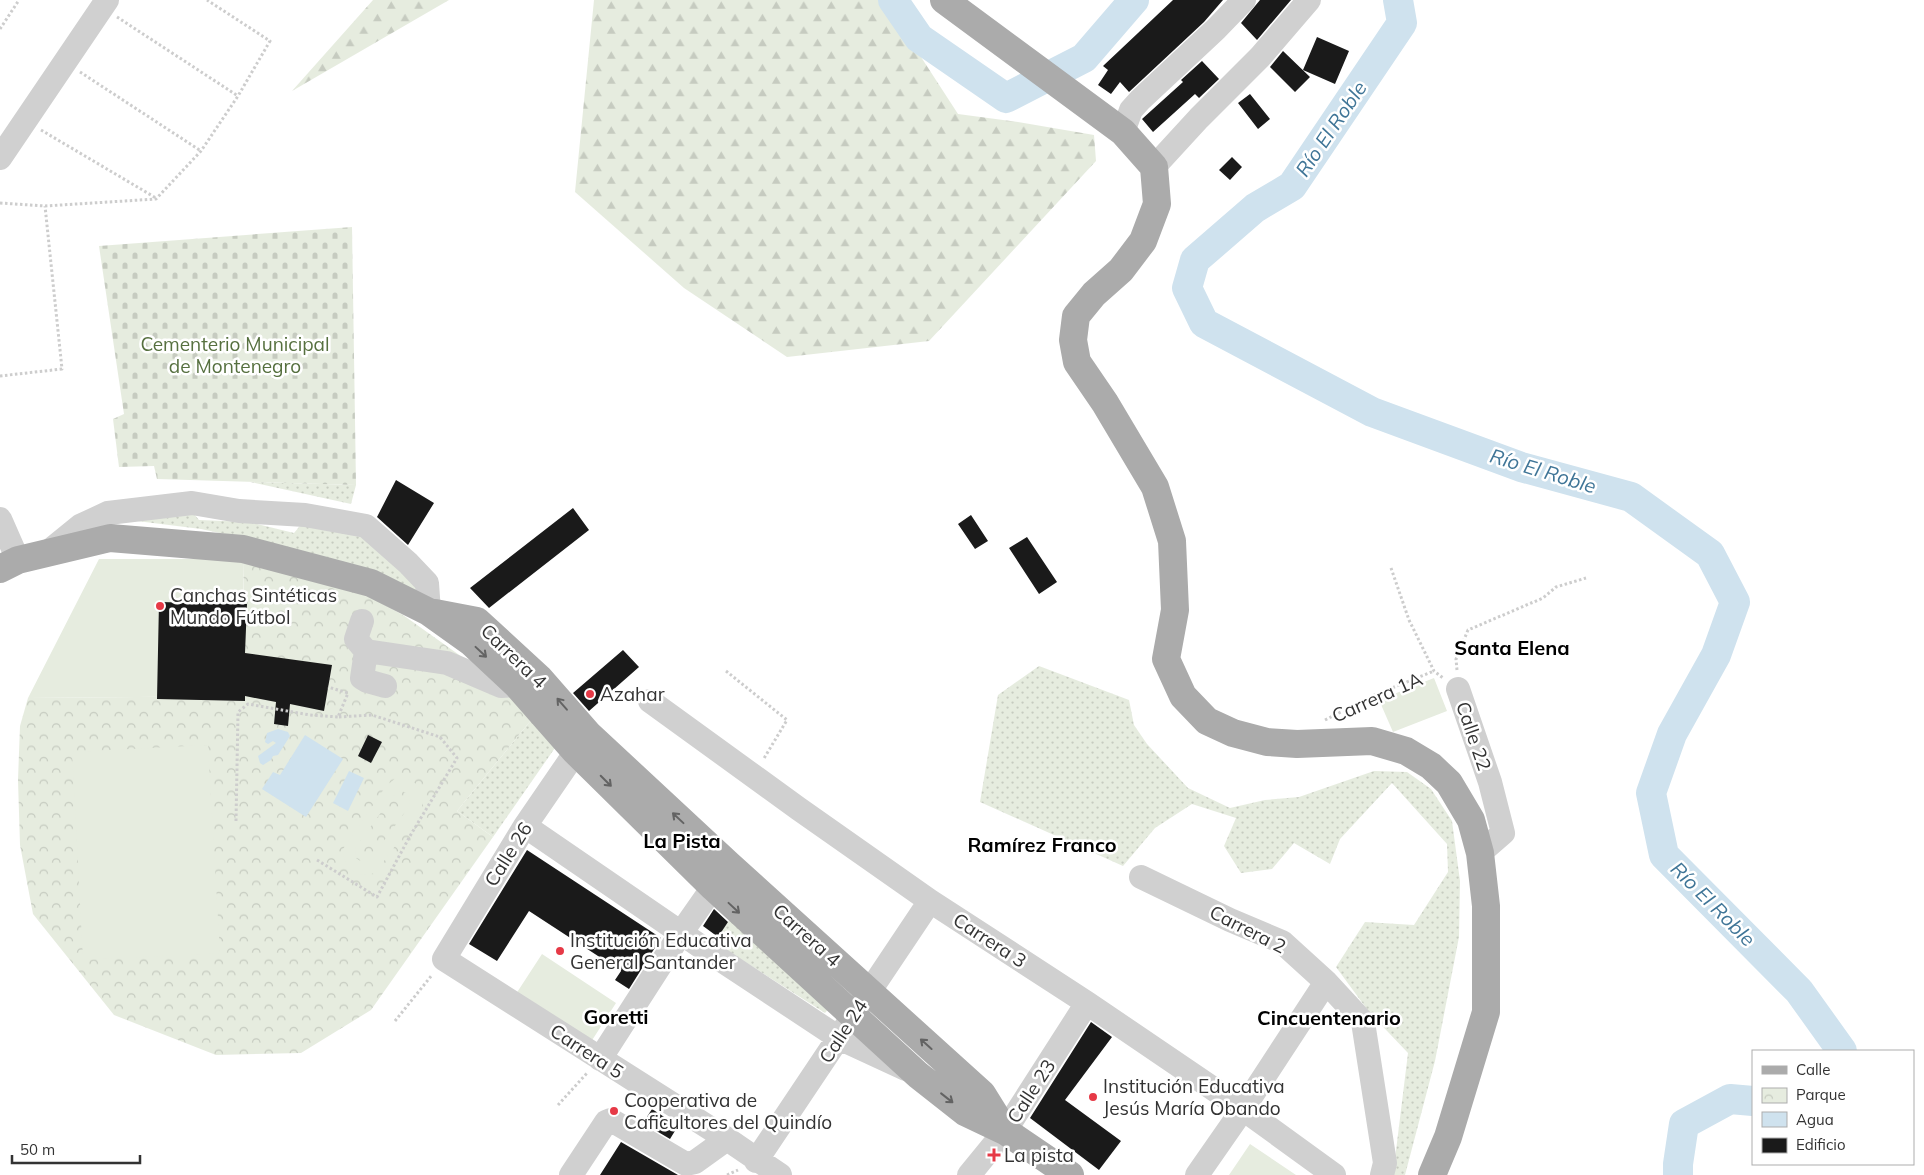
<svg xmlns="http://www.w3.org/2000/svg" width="1924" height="1175" viewBox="0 0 1924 1175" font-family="Mulish,sans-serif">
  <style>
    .grass { fill: url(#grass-dots) }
    .forest { fill: url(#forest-firs) }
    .cemetery { fill: url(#cemetery-stones) }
    .park { fill: url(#park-crowns) }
    .pitch { fill: #e6ecdf; fill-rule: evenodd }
    .water { fill: #cfe2ee }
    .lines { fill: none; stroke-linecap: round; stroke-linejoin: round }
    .river { stroke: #cfe2ee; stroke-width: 30 }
    .building { fill: #1a1a1a }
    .path { stroke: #cdcdcd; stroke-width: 3; stroke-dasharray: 2.5 2.5; stroke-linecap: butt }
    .minor { stroke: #d0d0d0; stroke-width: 24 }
    .major { stroke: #ababab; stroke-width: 28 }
    .oneway { stroke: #636363 }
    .poi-dot { fill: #e63946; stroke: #fff; stroke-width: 2 }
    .labels { text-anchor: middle; stroke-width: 5; stroke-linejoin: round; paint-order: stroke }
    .park-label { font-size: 19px; fill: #56703f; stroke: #fff }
    .poi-label { font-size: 19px; fill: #333; stroke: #fff; text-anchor: start }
    .street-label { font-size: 19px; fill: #333; stroke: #fff }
    .water-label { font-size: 20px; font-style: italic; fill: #3f7597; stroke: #fff }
    .neighbourhood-label { font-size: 20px; font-weight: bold; fill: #000; stroke: #fff }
  </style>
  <defs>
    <pattern id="grass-dots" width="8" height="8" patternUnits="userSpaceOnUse" patternTransform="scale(1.25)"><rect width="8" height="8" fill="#e6ecdf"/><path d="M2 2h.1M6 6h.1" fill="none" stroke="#c6cbc0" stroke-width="1.8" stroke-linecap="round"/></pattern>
    <pattern id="forest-firs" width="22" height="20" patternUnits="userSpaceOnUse" patternTransform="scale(1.25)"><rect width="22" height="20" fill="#e6ecdf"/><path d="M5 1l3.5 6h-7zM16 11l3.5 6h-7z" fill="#c6cbc0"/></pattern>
    <pattern id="cemetery-stones" width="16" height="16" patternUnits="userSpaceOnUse" patternTransform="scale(1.25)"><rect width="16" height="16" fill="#e6ecdf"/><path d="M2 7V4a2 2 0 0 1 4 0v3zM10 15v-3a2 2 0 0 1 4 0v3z" fill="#c6cbc0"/></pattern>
    <pattern id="park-crowns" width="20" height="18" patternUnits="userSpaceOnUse" patternTransform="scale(1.25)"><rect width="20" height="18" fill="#e6ecdf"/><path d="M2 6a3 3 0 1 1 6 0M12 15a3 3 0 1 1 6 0" fill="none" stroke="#c6cbc0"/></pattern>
  </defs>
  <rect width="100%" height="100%" fill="#fff"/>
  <path class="grass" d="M 250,482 L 356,485 L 351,504 Z
    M 189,508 L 199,520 L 249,522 L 294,533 L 304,521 L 367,535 L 420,592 L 281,546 L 201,529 L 137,521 Z
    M 1039,666 L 1129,700 L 1134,725 L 1147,744 L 1188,788 L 1230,808 L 1265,800 L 1299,797 L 1374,771 L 1407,772 L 1431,789 L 1452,821 L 1460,881 L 1459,937 L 1435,1061 L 1405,1175 L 1393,1175 L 1408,1053 L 1369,1012 L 1336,967 L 1365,922 L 1414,925 L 1448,872 L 1447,844 L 1392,783 L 1340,839 L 1330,864 L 1294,843 L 1272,869 L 1241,873 L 1224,846 L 1236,818 L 1192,804 L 1155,828 L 1123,866 L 980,802 L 998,695 Z
    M 532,719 L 557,745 L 493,837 L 457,811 Z
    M 732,916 L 831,1006 L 825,1013 L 714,942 Z"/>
  <path class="forest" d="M 373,0 L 449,0 L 292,91 Z
    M 594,0 L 884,0 L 958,114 L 1018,122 L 1094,135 L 1096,161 L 929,341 L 787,357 L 684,288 L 575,192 Z"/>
  <path class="cemetery" d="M 352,227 L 356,485 L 157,479 L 154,466 L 119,467 L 113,419 L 124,414 L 99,246 Z"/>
  <path class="park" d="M 243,559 L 365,594 L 403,615 L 486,674 L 532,719 L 457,811 L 493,837 L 371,1010 L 301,1053 L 216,1055 L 114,1015 L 33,914 L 20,845 L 18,780 L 20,726 L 28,698 L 244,696 L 245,653 Z"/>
  <path class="pitch" d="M 99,559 L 243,559 L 245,696 L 28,698 Z
    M 1434,678 L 1447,711 L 1393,732 L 1379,700 Z
    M 208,745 L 220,953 L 83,960 L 72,752 Z
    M 397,777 C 417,779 429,791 420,812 L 376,872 C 360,881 342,867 343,849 L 386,786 ZM 400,791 C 410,792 412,800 408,808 L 370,860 C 364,863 361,862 356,858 L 355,848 L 393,796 Z
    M 542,954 L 616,1003 L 589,1045 L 514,997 Z
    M 1250,1144 L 1296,1175 L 1229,1175 Z"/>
  <path class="water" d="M 278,729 L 288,732 L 290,736 L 278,755 L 273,756 L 271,760 L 263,765 L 260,763 L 258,756 L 276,743 L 273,741 L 268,744 L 265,742 L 267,733 Z
    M 305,735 L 343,759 L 306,817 L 262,789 L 273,772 L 280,775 Z
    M 349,771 L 364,778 L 348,811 L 333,803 Z"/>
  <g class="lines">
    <path class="river" d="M 893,0 L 919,38 L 1006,98 L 1084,58 L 1134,0
      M 1398,0 L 1402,23 L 1292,186 L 1255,208 L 1195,260 L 1187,288 L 1204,323 L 1372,412 L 1521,467 L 1631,497 L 1710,554 L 1735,602 L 1716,655 L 1672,734 L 1651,793 L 1664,855 L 1799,991 L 1842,1051
      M 1678,1175 L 1678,1164 L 1684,1124 L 1730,1099 L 1753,1101"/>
  </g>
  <path class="building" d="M 1173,0 L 1223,0 L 1204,22 L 1129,92 L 1120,82 L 1111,94 L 1098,85 L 1108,70 L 1103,66 Z
    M 1260,0 L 1291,0 L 1257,40 L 1241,23 Z
    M 1317,37 L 1349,51 L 1335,84 L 1303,70 Z
    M 1283,51 L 1310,77 L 1295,92 L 1270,67 Z
    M 1202,61 L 1219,79 L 1199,98 L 1195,94 L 1153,132 L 1142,119 L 1183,82 L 1181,80 Z
    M 1250,94 L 1270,119 L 1258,129 L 1238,103 Z
    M 1232,157 L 1242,167 L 1230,180 L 1219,170 Z
    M 396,480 L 434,503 L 408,545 L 377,517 Z
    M 573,508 L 589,530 L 489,608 L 470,588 Z
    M 971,515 L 988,541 L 975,549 L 958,524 Z
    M 1027,537 L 1057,582 L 1039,594 L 1009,548 Z
    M 159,602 L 247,604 L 245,653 L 332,665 L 324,711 L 290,704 L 288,726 L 274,724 L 276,702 L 245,696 L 245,701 L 157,699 Z
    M 623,650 L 639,667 L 589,711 L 573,693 Z
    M 368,735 L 382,742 L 371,763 L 358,756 Z
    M 527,850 L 661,938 L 629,989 L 615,980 L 621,971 L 529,911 L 497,961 L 469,944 Z
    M 714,909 L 728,922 L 718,937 L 703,926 Z
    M 1091,1022 L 1112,1037 L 1065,1100 L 1121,1141 L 1099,1170 L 1030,1118 Z
    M 652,1109 L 678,1126 L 670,1139 L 643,1123 Z
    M 621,1142 L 678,1175 L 600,1175 Z"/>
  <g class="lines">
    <path class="path" d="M 117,17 L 238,96
      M 0,29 L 19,0
      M 80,72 L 201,151
      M 41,130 L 156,198
      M 0,203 L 45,206 L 156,199 L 201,151 L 238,96 L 270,41 L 207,0
      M 0,376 L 62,369 L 45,206
      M 1391,568 L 1409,620 L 1434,671 L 1443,678
      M 1457,670 L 1456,659 L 1468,630 L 1543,598 L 1556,587 L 1586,578
      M 726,671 L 787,720 L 763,760
      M 1325,720 L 1372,696 L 1434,671
      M 236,821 L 238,712 L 248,704 L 310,715 L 338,717
      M 317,860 L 377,897 L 410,836 L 457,758 L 440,737 L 372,715 L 338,717 L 348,693 L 328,687
      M 395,1021 L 432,975
      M 558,1105 L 588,1072
      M 727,1175 L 738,1170"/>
    <path class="minor" d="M 1123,132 L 1131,110 L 1140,100 L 1216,29 L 1244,0
      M 0,158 L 107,0
      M 1154,167 L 1199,118 L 1260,57 L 1309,0
      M 0,519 L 18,560
      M 48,552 L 80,526 L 108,513 L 192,503 L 239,511 L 305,515 L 366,526 L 408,563 L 427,583 L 429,612
      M 362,621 L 356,639 L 366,651
      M 385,686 L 367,681 L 362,678 L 366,651 L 447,663 L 501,686 L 517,685
      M 1458,689 L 1490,782 L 1503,833 L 1480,853
      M 650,701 L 799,809 L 930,901 L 1087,1003 L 1243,1109 L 1334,1175
      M 586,737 L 525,826 L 444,959 L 727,1139 L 780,1175
      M 525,826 L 703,948 L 839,1038 L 906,1069
      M 1141,877 L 1230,920 L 1282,942 L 1326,982 L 1363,1022 L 1385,1163 L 1382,1175
      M 600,1059 L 681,933 L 723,873
      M 756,1161 L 930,901
      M 571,1175 L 606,1122 L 611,1120 L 686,1164 L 695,1162 L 727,1139
      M 969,1175 L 1005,1131 L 1087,1003
      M 1197,1175 L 1243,1109 L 1326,982"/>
    <path class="major" d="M 944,0 L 1123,132 L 1154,167 L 1157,204 L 1143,241 L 1121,270 L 1094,294 L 1076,316 L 1073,340 L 1077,362 L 1105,403 L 1155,487 L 1172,541 L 1175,610 L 1166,659 L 1183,696 L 1207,721 L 1233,733 L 1267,742 L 1297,744 L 1372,741 L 1406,751 L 1431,766 L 1449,783 L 1471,820 L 1480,853 L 1486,906 L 1486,1012 L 1448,1137 L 1432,1175
      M 0,569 L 18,560 L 110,538 L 243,549 L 371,583 L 429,612 L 471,642 L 517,685 L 575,751 L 713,887 L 918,1075 L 965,1112 L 1005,1131 L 1070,1175
      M 435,613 L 477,621 L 539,678 L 588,734 L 729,865 L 982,1094 L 1005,1131"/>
  </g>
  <defs><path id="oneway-shaft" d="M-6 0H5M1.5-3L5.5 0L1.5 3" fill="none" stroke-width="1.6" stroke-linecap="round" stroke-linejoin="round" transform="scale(1.25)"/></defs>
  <g class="oneway">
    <use href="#oneway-shaft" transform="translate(481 652) rotate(43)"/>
    <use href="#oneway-shaft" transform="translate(562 704) rotate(-131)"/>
    <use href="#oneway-shaft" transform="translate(606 781) rotate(45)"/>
    <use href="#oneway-shaft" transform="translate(678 818) rotate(-137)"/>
    <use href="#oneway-shaft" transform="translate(734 908) rotate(43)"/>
    <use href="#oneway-shaft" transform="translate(926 1044) rotate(-138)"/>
    <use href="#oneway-shaft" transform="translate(947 1098) rotate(38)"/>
  </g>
  <g class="poi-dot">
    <circle cx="160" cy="606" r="5"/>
    <circle cx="590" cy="694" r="5"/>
    <circle cx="560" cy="951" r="5"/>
    <circle cx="1093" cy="1097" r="5"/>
    <circle cx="614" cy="1111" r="5"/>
    <path d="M991.5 1147.5h5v5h5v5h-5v5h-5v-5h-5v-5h5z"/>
  </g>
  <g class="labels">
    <g class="park-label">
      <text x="235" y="351">Cementerio Municipal<tspan x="235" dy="22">de Montenegro</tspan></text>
    </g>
    <g class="poi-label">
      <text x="170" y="602">Canchas Sintéticas<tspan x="170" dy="22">Mundo Fútbol</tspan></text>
      <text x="600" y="701">Azahar</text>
      <text x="570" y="947">Institución Educativa<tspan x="570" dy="22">General Santander</tspan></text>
      <text x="1103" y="1093">Institución Educativa<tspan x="1103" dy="22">Jesús María Obando</tspan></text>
      <text x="624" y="1107">Cooperativa de<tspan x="624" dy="22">Caficultores del Quindío</tspan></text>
      <text x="1004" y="1162">La pista</text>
    </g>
    <g class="street-label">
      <text transform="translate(514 656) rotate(44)" y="7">Carrera 4</text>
      <text transform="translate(1377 697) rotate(-24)" y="7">Carrera 1A</text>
      <text transform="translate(1474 736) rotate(71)" y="7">Calle 22</text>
      <text transform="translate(508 854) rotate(-58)" y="7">Calle 26</text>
      <text transform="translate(1248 929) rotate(27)" y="7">Carrera 2</text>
      <text transform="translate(807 935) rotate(42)" y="7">Carrera 4</text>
      <text transform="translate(990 940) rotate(33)" y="7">Carrera 3</text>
      <text transform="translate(843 1031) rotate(-57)" y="7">Calle 24</text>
      <text transform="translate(587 1051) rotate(33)" y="7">Carrera 5</text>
      <text transform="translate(1031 1091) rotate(-57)" y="7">Calle 23</text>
    </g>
    <g class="water-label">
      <text transform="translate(1331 129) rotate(-56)" y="7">Río El Roble</text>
      <text transform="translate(1543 471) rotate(17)" y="7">Río El Roble</text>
      <text transform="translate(1713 904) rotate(45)" y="7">Río El Roble</text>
    </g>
    <g class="neighbourhood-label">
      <text x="1512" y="655">Santa Elena</text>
      <text x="682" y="848">La Pista</text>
      <text x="1042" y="852">Ramírez Franco</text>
      <text x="616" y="1024">Goretti</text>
      <text x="1329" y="1025">Cincuentenario</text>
    </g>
  </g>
  <rect x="1752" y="1050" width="162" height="115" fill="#ffffff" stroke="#adadad"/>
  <rect x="1762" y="1066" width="25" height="8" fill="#ababab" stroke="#adadad"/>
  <text x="1796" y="1075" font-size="15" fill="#333333">Calle</text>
  <rect x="1762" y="1088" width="25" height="15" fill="url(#park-crowns)" stroke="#adadad"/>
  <text x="1796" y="1100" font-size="15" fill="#333333">Parque</text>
  <rect x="1762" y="1112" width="25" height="15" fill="#cfe2ee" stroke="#adadad"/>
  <text x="1796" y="1125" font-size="15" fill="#333333">Agua</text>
  <rect x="1762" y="1138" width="25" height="15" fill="#1a1a1a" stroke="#adadad"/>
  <text x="1796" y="1150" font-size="15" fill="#333333">Edificio</text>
  <path d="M12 1155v8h128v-8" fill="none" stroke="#333333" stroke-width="2.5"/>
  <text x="20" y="1155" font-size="15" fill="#333333" stroke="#ffffff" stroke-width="4" paint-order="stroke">50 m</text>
</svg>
